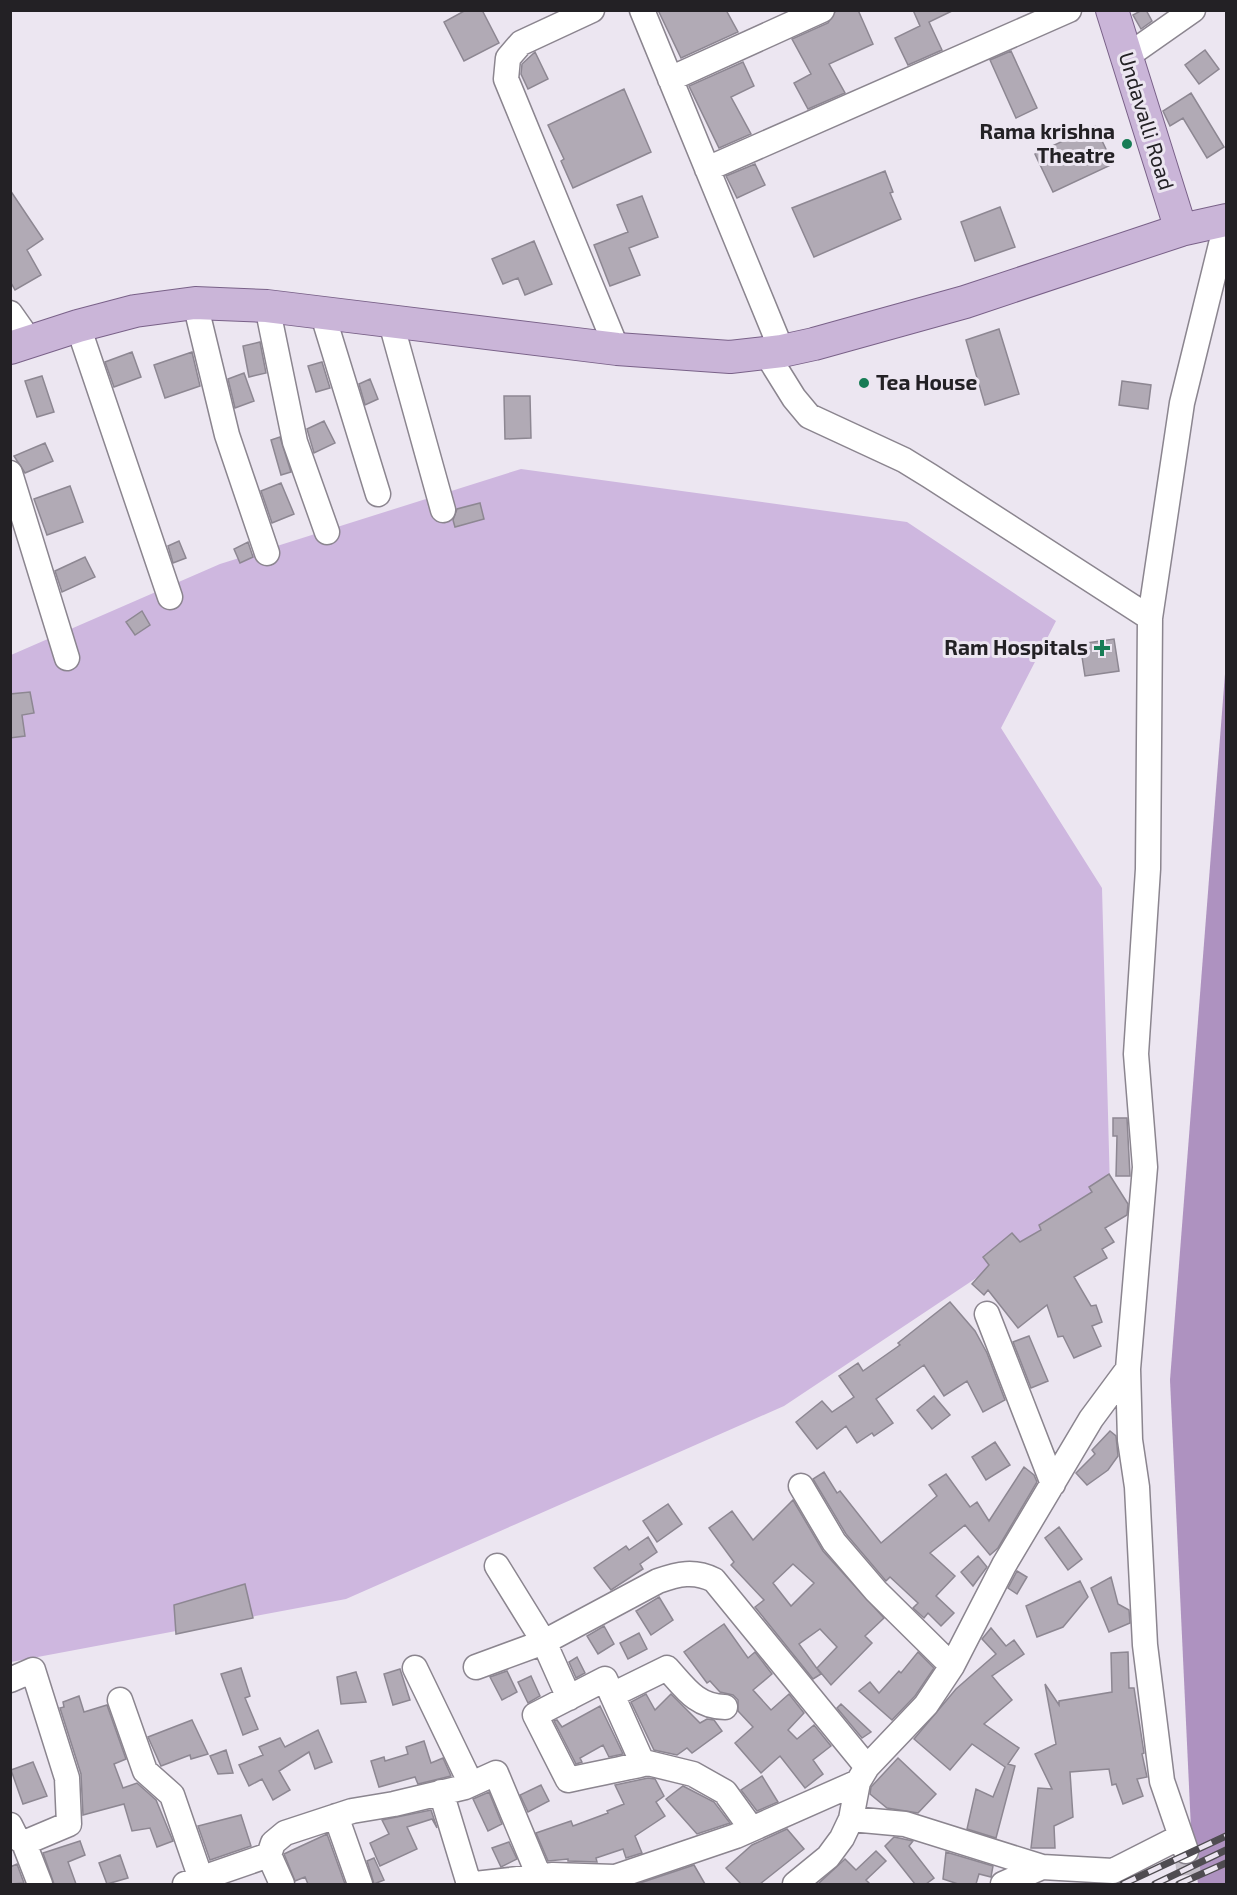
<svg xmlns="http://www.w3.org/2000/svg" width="1237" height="1895" viewBox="0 0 1237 1895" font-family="'Exo 2',sans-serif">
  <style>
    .green { fill: #ceb7df }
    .water { fill: #ae92c0 }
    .building { fill: #b1aab5; stroke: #8d8792; stroke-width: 1.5; fill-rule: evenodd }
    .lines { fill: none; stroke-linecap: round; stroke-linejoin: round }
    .minor-tunnel { stroke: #c4bfc8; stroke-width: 24; stroke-dasharray: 24 12; stroke-linecap: butt }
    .minor-casing { stroke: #8b858f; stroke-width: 27 }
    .major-casing { stroke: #796188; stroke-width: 34 }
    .minor { stroke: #fff; stroke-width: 24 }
    .major { stroke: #cab5d8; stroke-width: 32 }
    .rail-casing { stroke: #4f4c51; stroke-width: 7 }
    .rail { stroke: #ece6f1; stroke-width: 4.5; stroke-dasharray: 14; stroke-linecap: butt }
    .poi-dot { fill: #177c55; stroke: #ece6f1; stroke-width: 2 }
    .labels { text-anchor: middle; stroke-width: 6; stroke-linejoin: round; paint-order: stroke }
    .street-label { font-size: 21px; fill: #232125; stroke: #ece6f1 }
    .poi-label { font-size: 21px; font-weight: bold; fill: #232125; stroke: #ece6f1; text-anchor: end }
  </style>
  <rect width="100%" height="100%" fill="#ece6f1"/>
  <path class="green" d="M 521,469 L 907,522 L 1056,621 L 1001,728 L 1102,888 L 1110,1189 L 784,1406 L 346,1599 L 11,1662 L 11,655 L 220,564 Z"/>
  <path class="water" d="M 1226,661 L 1226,1884 L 1198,1884 L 1191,1829 L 1170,1380 Z"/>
  <path class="building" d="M 466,10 L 482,10 L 499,43 L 464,61 L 444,22 Z
    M 658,10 L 726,10 L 738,32 L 681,58 Z
    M 836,10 L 858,10 L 873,44 L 829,64 L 845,93 L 808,109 L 794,83 L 811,74 L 792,39 L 828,23 Z
    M 913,10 L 954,10 L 929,22 L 942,50 L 908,65 L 895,38 L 920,26 Z
    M 1142,10 L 1146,10 L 1152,21 L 1141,29 L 1133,15 Z
    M 1205,50 L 1219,69 L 1199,84 L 1185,65 Z
    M 1011,51 L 1037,108 L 1016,118 L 990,60 Z
    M 535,52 L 548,79 L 528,89 L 521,74 L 522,64 Z
    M 743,62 L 754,86 L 731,97 L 751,134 L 719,148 L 689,86 Z
    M 624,89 L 651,152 L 573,188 L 561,161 L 564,159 L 548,125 Z
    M 1191,93 L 1224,147 L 1207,158 L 1183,118 L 1170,126 L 1163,111 Z
    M 1095,126 L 1113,164 L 1053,192 L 1035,154 Z
    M 755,164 L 765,185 L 737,198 L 726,176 Z
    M 885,171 L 893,192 L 890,193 L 901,219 L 814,257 L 792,208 Z
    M 10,190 L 43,239 L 27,250 L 41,275 L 15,290 L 10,281 Z
    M 642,196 L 658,237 L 629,248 L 640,275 L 610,286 L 594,245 L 628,232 L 617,205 Z
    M 1000,207 L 1015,247 L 975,261 L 961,222 Z
    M 534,241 L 552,284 L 525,295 L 518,278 L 503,284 L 492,259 Z
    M 999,329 L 1019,394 L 985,405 L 966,340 Z
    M 260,342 L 266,373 L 249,377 L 243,346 Z
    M 132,352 L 141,377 L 114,387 L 105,362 Z
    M 192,352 L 200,386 L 165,398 L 154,365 Z
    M 322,362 L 330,388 L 316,392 L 308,366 Z
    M 244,373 L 254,401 L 235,408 L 228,379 Z
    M 42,376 L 54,412 L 37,417 L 25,381 Z
    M 370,379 L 378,399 L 365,405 L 359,384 Z
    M 1122,381 L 1151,385 L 1148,409 L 1119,405 Z
    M 504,396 L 530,396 L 531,438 L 505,439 Z
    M 324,421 L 335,443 L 314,453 L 307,429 Z
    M 280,437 L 291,472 L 281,475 L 271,440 Z
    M 45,443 L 53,461 L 25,473 L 14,456 Z
    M 281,483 L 294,514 L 272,523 L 261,491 Z
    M 70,486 L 83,522 L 47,535 L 34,499 Z
    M 480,503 L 484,519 L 455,527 L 453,520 L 457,509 Z
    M 179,541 L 186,558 L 173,563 L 168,546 Z
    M 248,542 L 253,557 L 240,563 L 234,549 Z
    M 85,557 L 95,577 L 62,592 L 55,571 Z
    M 142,611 L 150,625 L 135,635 L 126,622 Z
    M 1114,639 L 1119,671 L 1085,676 L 1080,644 Z
    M 30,692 L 34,713 L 22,715 L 25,736 L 10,738 L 10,694 Z
    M 1113,1118 L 1127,1118 L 1130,1176 L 1116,1176 L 1117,1136 L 1113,1136 Z
    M 1109,1174 L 1128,1204 L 1127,1215 L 1105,1228 L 1114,1242 L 1102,1249 L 1107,1258 L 1074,1277 L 1091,1306 L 1096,1305 L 1102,1322 L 1092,1326 L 1101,1346 L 1074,1358 L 1063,1336 L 1058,1337 L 1047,1305 L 1018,1328 L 988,1290 L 984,1295 L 972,1284 L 989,1265 L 983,1257 L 1012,1233 L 1020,1242 L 1041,1230 L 1039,1225 L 1092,1192 L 1089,1187 Z
    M 950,1302 L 975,1331 L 987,1353 L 1005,1400 L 983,1412 L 967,1381 L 944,1396 L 924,1365 L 876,1399 L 893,1423 L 874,1436 L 872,1433 L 857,1443 L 846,1426 L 817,1449 L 796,1422 L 822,1401 L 832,1412 L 854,1397 L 839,1376 L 858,1363 L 863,1371 L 900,1345 L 898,1343 Z
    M 1029,1336 L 1048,1381 L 1031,1388 L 1013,1342 Z
    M 934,1396 L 950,1415 L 932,1429 L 917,1410 Z
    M 1110,1431 L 1116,1436 L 1118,1456 L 1108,1470 L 1087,1485 L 1076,1473 L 1095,1454 L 1092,1450 Z
    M 995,1442 L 1010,1465 L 986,1480 L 972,1457 Z
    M 1024,1467 L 1034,1475 L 1037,1482 L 998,1548 L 990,1555 L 965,1525 L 930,1553 L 955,1576 L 936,1596 L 954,1613 L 941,1626 L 928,1613 L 924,1618 L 913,1608 L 918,1603 L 890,1577 L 886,1581 L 846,1534 L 813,1479 L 824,1472 L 837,1493 L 840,1491 L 881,1543 L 937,1496 L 929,1485 L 946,1474 L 970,1507 L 977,1502 L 989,1521 Z
    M 793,1500 L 823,1551 L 884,1618 L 865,1636 L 872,1643 L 831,1685 L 817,1668 L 837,1647 L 820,1629 L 799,1644 L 821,1674 L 813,1679 L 755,1607 L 764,1600 L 731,1565 L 734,1562 L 709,1528 L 732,1511 L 753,1540 ZM 793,1564 L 814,1583 L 791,1606 L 773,1583 Z
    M 668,1504 L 682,1524 L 657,1542 L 643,1521 Z
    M 1059,1527 L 1082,1559 L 1068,1570 L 1045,1538 Z
    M 648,1537 L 657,1552 L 640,1564 L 643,1569 L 611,1590 L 594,1568 L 626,1546 L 629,1550 Z
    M 978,1556 L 987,1567 L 973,1586 L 961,1572 Z
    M 1017,1571 L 1027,1577 L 1017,1594 L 1008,1588 Z
    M 1111,1577 L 1118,1604 L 1129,1610 L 1130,1623 L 1109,1632 L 1091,1588 Z
    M 1080,1581 L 1088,1597 L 1063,1627 L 1037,1637 L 1026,1606 Z
    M 245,1584 L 253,1618 L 176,1634 L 174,1605 Z
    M 659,1597 L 673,1620 L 651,1635 L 636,1611 Z
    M 724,1624 L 748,1658 L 755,1652 L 772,1674 L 753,1690 L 771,1710 L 789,1694 L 804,1713 L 788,1730 L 797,1739 L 814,1725 L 831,1746 L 813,1760 L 823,1774 L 805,1788 L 780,1756 L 761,1773 L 735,1743 L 753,1727 L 738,1711 L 738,1700 L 733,1695 L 720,1692 L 710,1681 L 707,1683 L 684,1652 Z
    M 604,1626 L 614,1644 L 598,1654 L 587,1636 Z
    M 991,1628 L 1006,1646 L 1014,1640 L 1024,1654 L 992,1676 L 1012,1700 L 984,1724 L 1019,1748 L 1008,1764 L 1015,1766 L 996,1838 L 967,1829 L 976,1789 L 993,1797 L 1005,1767 L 972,1744 L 950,1770 L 914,1739 L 956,1689 L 996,1654 L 982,1639 Z
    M 639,1633 L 647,1649 L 628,1659 L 620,1643 Z
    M 918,1652 L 934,1668 L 915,1696 L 892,1720 L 859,1691 L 870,1682 L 879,1693 L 899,1671 L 901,1673 Z
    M 1128,1652 L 1129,1688 L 1134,1688 L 1144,1753 L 1142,1754 L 1147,1777 L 1137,1779 L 1143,1796 L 1123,1804 L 1116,1784 L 1112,1785 L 1109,1769 L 1070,1772 L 1073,1817 L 1054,1826 L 1055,1848 L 1031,1848 L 1038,1788 L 1052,1789 L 1035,1754 L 1056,1744 L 1045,1684 L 1059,1705 L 1059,1701 L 1112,1692 L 1111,1653 Z
    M 577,1657 L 585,1673 L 576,1678 L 569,1662 Z
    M 241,1668 L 250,1696 L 245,1698 L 258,1729 L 243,1735 L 221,1674 Z
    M 400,1669 L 410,1700 L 393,1705 L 384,1674 Z
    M 507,1671 L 517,1692 L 502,1700 L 490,1677 Z
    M 356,1672 L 366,1702 L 341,1704 L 337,1677 Z
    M 531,1676 L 540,1696 L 528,1703 L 518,1682 Z
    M 646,1694 L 655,1710 L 671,1694 L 700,1723 L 707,1719 L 714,1720 L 722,1731 L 692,1753 L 687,1748 L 677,1755 L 654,1750 L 631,1702 Z
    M 79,1696 L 84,1712 L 107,1705 L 126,1759 L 114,1764 L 123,1788 L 137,1783 L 156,1800 L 173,1841 L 157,1847 L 150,1828 L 132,1831 L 124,1804 L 83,1815 L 81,1774 L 60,1708 L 64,1707 L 63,1702 Z
    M 841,1704 L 871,1732 L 862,1738 L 837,1708 Z
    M 600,1706 L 623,1754 L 609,1757 L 603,1745 L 580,1758 L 582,1762 L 576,1764 L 554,1721 L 557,1720 L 562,1727 Z
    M 192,1720 L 208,1754 L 191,1759 L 190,1755 L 161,1766 L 148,1737 Z
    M 318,1730 L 332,1762 L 315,1769 L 309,1752 L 279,1771 L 290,1790 L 273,1800 L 262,1779 L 249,1786 L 239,1765 L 263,1755 L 259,1747 L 280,1738 L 285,1747 Z
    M 424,1741 L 431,1763 L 443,1758 L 451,1776 L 418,1784 L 415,1777 L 379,1787 L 371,1761 L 384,1757 L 385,1761 L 408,1754 L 406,1747 Z
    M 226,1750 L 233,1773 L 218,1774 L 210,1756 Z
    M 898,1758 L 936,1794 L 918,1813 L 887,1808 L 870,1794 L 871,1787 Z
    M 33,1762 L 47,1796 L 23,1804 L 11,1770 Z
    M 762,1776 L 778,1802 L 757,1811 L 741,1790 Z
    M 648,1778 L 655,1779 L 664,1796 L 656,1802 L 665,1816 L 635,1836 L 642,1853 L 626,1858 L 623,1849 L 596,1858 L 597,1862 L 568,1861 L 568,1859 L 548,1861 L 536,1833 L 571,1821 L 573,1826 L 608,1813 L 607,1811 L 624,1804 L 615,1785 Z
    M 541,1785 L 549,1801 L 528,1812 L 520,1795 Z
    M 683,1786 L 714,1802 L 730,1823 L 697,1834 L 666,1799 Z
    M 489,1792 L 502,1824 L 488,1831 L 473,1799 Z
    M 431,1810 L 437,1828 L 432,1819 L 407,1827 L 417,1849 L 380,1866 L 370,1843 L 389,1834 L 382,1820 Z
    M 241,1815 L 251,1846 L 210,1860 L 198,1826 Z
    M 787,1829 L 804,1849 L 760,1884 L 741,1884 L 726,1868 L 752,1845 Z
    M 327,1834 L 345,1884 L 308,1884 L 305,1877 L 295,1881 L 284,1854 Z
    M 894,1837 L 913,1841 L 909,1846 L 934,1878 L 926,1884 L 915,1884 L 885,1846 Z
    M 80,1841 L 85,1855 L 68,1862 L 76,1884 L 54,1884 L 43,1853 Z
    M 509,1842 L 517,1859 L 501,1867 L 492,1848 Z
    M 876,1851 L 886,1861 L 866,1880 L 870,1884 L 818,1884 L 845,1859 L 856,1870 Z
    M 946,1852 L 993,1866 L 991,1877 L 979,1874 L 976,1884 L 958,1884 L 943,1879 Z
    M 120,1855 L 128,1878 L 107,1884 L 99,1863 Z
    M 374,1858 L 384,1880 L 374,1884 L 367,1861 Z
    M 17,1864 L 24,1883 L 10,1884 L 10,1867 Z
    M 694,1865 L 705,1884 L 637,1884 Z"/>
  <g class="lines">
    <path class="minor-tunnel" d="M 1186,1851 L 1190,1884"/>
    <g class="minor-casing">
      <path id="minor" d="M 592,10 L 521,43 L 508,58 L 506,79 L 617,349
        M 642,10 L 782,351
        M 1126,57 L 1193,10
        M 670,79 L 822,10
        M 707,169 L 1069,10
        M 195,303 L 227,435 L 267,553
        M 267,306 L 295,442 L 327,532
        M 322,312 L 378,494
        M 10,313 L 29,340
        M 390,319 L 443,510
        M 78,326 L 170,597
        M 766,353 L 794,398 L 809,416 L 904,460 L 930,476 L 1150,618
        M 10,473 L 67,658
        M 987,1314 L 1053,1484
        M 801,1486 L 834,1542 L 876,1591 L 952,1666
        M 497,1566 L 544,1642 L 569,1698
        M 476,1667 L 544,1642 L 658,1581 C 678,1574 694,1570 714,1580 L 867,1767
        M 415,1668 L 471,1784
        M 10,1680 L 33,1670 L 67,1778 L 69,1824 L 24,1843
        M 612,1695 L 667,1668 C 685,1688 697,1707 725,1707
        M 120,1700 L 145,1771 L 172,1795 L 201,1879
        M 643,1764 L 605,1679 L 535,1715 L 568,1780 C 595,1774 622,1769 648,1763 L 693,1774 L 725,1792 L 751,1828
        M 441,1792 L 469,1884
        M 336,1816 L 360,1884
        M 851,1819 L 905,1824 L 1042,1867 L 1003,1884
        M 10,1825 L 16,1837 L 24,1843 L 40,1884
        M 1186,1851 L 1162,1781 L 1145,1645 L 1137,1487 L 1130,1440 L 1128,1369 L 1145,1167 L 1136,1054 L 1148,869 L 1150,618 L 1182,403 L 1226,224
        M 269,1855 L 282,1884
        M 1042,1867 L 1113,1871 L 1180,1837
        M 185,1884 L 269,1855 L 273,1843 L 285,1833 L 352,1811 L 394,1804 L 465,1787 L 496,1773 L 539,1876
        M 475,1884 L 553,1875 L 615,1877 L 736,1836 L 858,1782
        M 795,1884 L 828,1857 L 842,1838 L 851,1819 L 858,1782 L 867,1767 L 926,1705 L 952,1666 L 1004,1565 L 1091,1419 L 1128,1369"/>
    </g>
    <g class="major-casing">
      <path id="major" d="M 1112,10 L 1181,230
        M 10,348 L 78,326 L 135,311 L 195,303 L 267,306 L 617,349 L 730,357 L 782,351 L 814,344 L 965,302 L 1181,230 L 1226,220"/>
    </g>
    <use href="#minor" class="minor"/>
    <use href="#major" class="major"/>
    <g class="rail-casing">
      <path id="rail" d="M 1123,1884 L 1226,1836
        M 1155,1884 L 1226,1850
        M 1179,1884 L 1226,1863"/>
    </g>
    <use href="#rail" class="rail"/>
  </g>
  <g class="poi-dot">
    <circle cx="1127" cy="144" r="6"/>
    <circle cx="864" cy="383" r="6"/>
    <path d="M1099 639h6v6h6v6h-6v6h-6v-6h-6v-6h6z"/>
  </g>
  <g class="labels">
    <g class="street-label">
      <text transform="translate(1146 121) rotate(73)" y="7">Undavalli Road</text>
    </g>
    <g class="poi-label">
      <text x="1115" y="139">Rama krishna<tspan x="1115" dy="24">Theatre</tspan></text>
      <text x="876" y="390" text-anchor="start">Tea House</text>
      <text x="1088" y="655">Ram Hospitals</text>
    </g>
  </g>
  <rect width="1237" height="1895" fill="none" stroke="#232125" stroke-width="24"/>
</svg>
